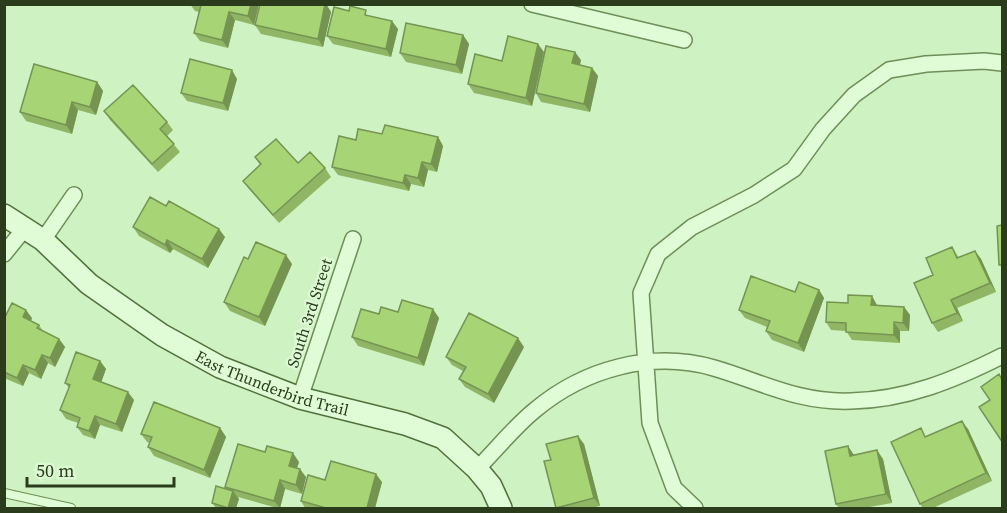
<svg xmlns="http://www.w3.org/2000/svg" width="1007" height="513" viewBox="0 0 1007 513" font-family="'Source Serif 4',serif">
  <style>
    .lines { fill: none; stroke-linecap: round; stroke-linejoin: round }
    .lane-casing { stroke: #6e8e57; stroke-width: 10 }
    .street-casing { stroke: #6e8e57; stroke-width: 18 }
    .secondary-casing { stroke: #52703b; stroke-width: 24 }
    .lane { stroke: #e0fcd7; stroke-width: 8 }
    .street { stroke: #e0fcd7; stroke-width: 15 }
    .secondary { stroke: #e0fcd7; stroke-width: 21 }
    .wall { fill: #90b665 }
    .shaded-wall { fill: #759452 }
    .building { fill: #a7d475; stroke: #759452; stroke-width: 1.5 }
    .labels { text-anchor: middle; stroke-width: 5; stroke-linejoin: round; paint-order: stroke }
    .street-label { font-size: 16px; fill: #2b3c1d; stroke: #dcf9d3 }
  </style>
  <rect width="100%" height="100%" fill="#cef2c2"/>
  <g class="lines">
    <g class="lane-casing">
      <path id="lane" d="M 4,493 L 71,508"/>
    </g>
    <g class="street-casing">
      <path id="street" d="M 532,4 L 684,40
        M 43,240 L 74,195
        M 4,254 L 25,228
        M 300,398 L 353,239
        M 477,469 C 496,450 514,427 535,410 C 584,369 651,350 714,368 C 762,382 798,403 851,401 C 906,400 954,380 1002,356
        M 695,508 L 674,488 L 650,423 L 641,293 L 658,254 L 692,227 L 754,195 L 794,169 L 823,129 L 854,95 L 889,70 L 926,64 L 984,61 L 1002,63"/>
    </g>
    <g class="secondary-casing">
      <g id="secondary">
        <path id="s1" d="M 4,215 L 43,240 L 89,284 L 162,335 L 220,367 L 300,398 L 405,424 L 443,438 L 477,469 L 491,486 L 501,508"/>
      </g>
    </g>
    <use href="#lane" class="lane"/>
    <use href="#street" class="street"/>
    <use href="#secondary" class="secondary"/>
  </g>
  <path class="wall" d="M 190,4 L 259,4 L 254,25 L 235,20 L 228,48 L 200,41 L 194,33 L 199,12 L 195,11 Z
    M 260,4 L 326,4 L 331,12 L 323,47 L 261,34 L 255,25 Z
    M 370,16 L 398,29 L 391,57 L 333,44 L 327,36 Z
    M 463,35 L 469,44 L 462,74 L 406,62 L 400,53 Z
    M 544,52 L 532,106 L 474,93 L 468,84 L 502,61 Z
    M 581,60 L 580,65 L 592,68 L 598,76 L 590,112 L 541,102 L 536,93 Z
    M 237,79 L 228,111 L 187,101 L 181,93 Z
    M 97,82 L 103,91 L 96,115 L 78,110 L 72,134 L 26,121 L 20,112 Z
    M 104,111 L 167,122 L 173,130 L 167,136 L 180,152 L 158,172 L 110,120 Z
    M 382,134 L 438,137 L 443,146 L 437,172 L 428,170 L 424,187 L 411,184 L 409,191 L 338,175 L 332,167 L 356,140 Z
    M 255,157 L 298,163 L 325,168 L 331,177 L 279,223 L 249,189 L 243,181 L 260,165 Z
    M 166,206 L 225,237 L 208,268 L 173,249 L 170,253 L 139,236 L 133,227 Z
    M 952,247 L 959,258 L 975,251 L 981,259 L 996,292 L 957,308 L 963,321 L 938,332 L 932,323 L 933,275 Z
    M 248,259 L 292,264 L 265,326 L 230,311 L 224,302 Z
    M 819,290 L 824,298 L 804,352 L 772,340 L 766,331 L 767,327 L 745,318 L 739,310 L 795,292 Z
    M 877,305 L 904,307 L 910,315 L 909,331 L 900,331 L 900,343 L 852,340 L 846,331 L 831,330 L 826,322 Z
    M 398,312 L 439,318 L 424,366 L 358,346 L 352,337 L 379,314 Z
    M 32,318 L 31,321 L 39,325 L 43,331 L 59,339 L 65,347 L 55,367 L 48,363 L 41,379 L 29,373 L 23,386 L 4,378 L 4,319 Z
    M 524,347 L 494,403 L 465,387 L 459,379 L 463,371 L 452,365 L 446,357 Z
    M 100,361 L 106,369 L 101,382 L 134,400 L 122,432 L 100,425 L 95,439 L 83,435 L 77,427 L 78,423 L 66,419 L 60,410 L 69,388 L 65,383 Z
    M 220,428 L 226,437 L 210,478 L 154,456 L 148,447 L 150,443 L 147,442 L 141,434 Z
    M 968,429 L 992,481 L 933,508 L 923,508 L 920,504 L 926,437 Z
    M 584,444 L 600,506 L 591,508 L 557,508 L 544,461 L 551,460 Z
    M 854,455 L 883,459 L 892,503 L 864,508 L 839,508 L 836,504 Z
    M 299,462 L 297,468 L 306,477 L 302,494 L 285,489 L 280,508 L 277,508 L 238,497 L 239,499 L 236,508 L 216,508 L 212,503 L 227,489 L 225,487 Z
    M 325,480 L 382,482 L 375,508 L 305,508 L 301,501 Z"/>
  <path class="shaded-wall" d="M 251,4 L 259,4 L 254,25 L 248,16 Z
    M 325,4 L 326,4 L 331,12 L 323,47 L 318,39 Z
    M 229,12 L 235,20 L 228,48 L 222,40 Z
    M 392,21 L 398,29 L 391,57 L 386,49 Z
    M 463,35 L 469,44 L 462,74 L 456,65 Z
    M 538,44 L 544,52 L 532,106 L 526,98 Z
    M 575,52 L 581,60 L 578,72 L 572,63 Z
    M 592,68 L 598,76 L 590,112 L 584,104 Z
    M 232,70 L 237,79 L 228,111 L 223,103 Z
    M 97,82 L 103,91 L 96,115 L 90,107 Z
    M 72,102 L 78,110 L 72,134 L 66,125 Z
    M 438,137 L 443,146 L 437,172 L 431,164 Z
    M 422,162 L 428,170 L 424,187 L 418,178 Z
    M 405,175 L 411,184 L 409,191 L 403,183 Z
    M 219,229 L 225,237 L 208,268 L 202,259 Z
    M 167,240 L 173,249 L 170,253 L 165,245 Z
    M 975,251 L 981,259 L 996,292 L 990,283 Z
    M 286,255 L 292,264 L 265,326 L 259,317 Z
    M 819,290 L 824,298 L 804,352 L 798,343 Z
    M 872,296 L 877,305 L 877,313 L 871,305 Z
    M 951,300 L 957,308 L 963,321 L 957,313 Z
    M 904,307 L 910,315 L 909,331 L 903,323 Z
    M 433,309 L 439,318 L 424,366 L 418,358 Z
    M 26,310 L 32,318 L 29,326 L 23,317 Z
    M 894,322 L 900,331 L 900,343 L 894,335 Z
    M 518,338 L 524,347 L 494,403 L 488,394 Z
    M 59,339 L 65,347 L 55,367 L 50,358 Z
    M 42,355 L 48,363 L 41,379 L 35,370 Z
    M 100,361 L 106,369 L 99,388 L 93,379 Z
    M 23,365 L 29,373 L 23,386 L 17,378 Z
    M 128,392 L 134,400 L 122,432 L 116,424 Z
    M 95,416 L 100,425 L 95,439 L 89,431 Z
    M 962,421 L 968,429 L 992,481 L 986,473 Z
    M 220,428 L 226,437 L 210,478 L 204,470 Z
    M 578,436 L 584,444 L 600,506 L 594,498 Z
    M 848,446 L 854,455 L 850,456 Z
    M 877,450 L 883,459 L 892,503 L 886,494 Z
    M 293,453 L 299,462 L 295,474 L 289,466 Z
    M 300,469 L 306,477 L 302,494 L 296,485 Z
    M 376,474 L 382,482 L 375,508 L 367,508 Z
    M 280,480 L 285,489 L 280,508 L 274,501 Z
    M 233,491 L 239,499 L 236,508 L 228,508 Z"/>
  <path class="building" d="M 200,4 L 251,4 L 248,16 L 229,12 L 222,40 L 194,33 L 201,5 Z
    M 260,4 L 325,4 L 318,39 L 255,25 Z
    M 350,6 L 366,10 L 365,15 L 392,21 L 386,49 L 327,36 L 334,7 L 349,11 Z
    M 406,23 L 463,35 L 456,65 L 400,53 Z
    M 508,36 L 538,44 L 526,98 L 468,84 L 475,54 L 502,61 Z
    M 546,46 L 575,52 L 572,63 L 592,68 L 584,104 L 536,93 Z
    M 190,59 L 232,70 L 223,103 L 181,93 Z
    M 34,64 L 97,82 L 90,107 L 72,102 L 66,125 L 20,112 Z
    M 133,85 L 167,122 L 160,129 L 174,144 L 152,164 L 104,111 Z
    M 385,125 L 438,137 L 431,164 L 422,162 L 418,178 L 405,175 L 403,183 L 332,167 L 339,136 L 356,140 L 358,129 L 382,134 Z
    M 276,139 L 298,163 L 310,152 L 325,168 L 273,215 L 243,181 L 261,164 L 255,157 Z
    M 150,197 L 166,206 L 169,201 L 219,229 L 202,259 L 167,240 L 165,245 L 133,227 Z
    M 1002,225 L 1002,265 L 999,265 L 997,226 Z
    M 256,242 L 286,255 L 259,317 L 224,302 L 244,257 L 248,259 Z
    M 952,247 L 957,258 L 975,251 L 990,283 L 951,300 L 957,313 L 932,323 L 914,283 L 933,275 L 926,258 Z
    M 751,276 L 795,292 L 799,282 L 819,290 L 798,343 L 766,331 L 770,321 L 739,310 Z
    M 848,295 L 872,296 L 871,305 L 904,307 L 903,323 L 894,322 L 894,335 L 846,332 L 846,323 L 826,322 L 827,302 L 848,303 Z
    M 402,300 L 433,309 L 418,358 L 352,337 L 361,309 L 379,314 L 381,307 L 398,312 Z
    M 12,303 L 26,310 L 23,317 L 39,325 L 37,328 L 59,339 L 50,358 L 42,355 L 35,370 L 23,365 L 17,378 L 4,372 L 4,319 Z
    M 469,313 L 518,338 L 488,394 L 459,379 L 466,367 L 446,357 Z
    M 76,352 L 100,361 L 93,379 L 128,392 L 116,424 L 95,416 L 89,431 L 77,427 L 80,418 L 60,410 L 70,385 L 65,383 Z
    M 999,374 L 1002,380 L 1002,439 L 1001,440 L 979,407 L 990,400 L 981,387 Z
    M 154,402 L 220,428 L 204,470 L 148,447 L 152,437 L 141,434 Z
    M 962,421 L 986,473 L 920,504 L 891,442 L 921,428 L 925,437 Z
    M 578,436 L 594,498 L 556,508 L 544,461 L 551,460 L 546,444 Z
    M 238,444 L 265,452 L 267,446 L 293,453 L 289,466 L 300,469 L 296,485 L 280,480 L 274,501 L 225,487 Z
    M 848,446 L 850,456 L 877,450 L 886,494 L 836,504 L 825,451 Z
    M 331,461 L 376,474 L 367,508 L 326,508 L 301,501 L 308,475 L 325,480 Z
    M 216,486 L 233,491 L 228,508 L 212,503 Z"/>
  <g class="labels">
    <g class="street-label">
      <text transform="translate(309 313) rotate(-72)" y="6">South 3rd Street</text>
      <text dy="6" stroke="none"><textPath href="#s1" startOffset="320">East Thunderbird Trail</textPath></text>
    </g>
  </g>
  <rect width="1007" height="513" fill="none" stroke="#2b3c1d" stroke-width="12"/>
  <path d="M27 477v9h147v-9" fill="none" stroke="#2b3c1d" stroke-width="3"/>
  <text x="36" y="477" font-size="18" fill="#2b3c1d" stroke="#dcf9d3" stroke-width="4.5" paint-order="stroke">50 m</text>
</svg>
